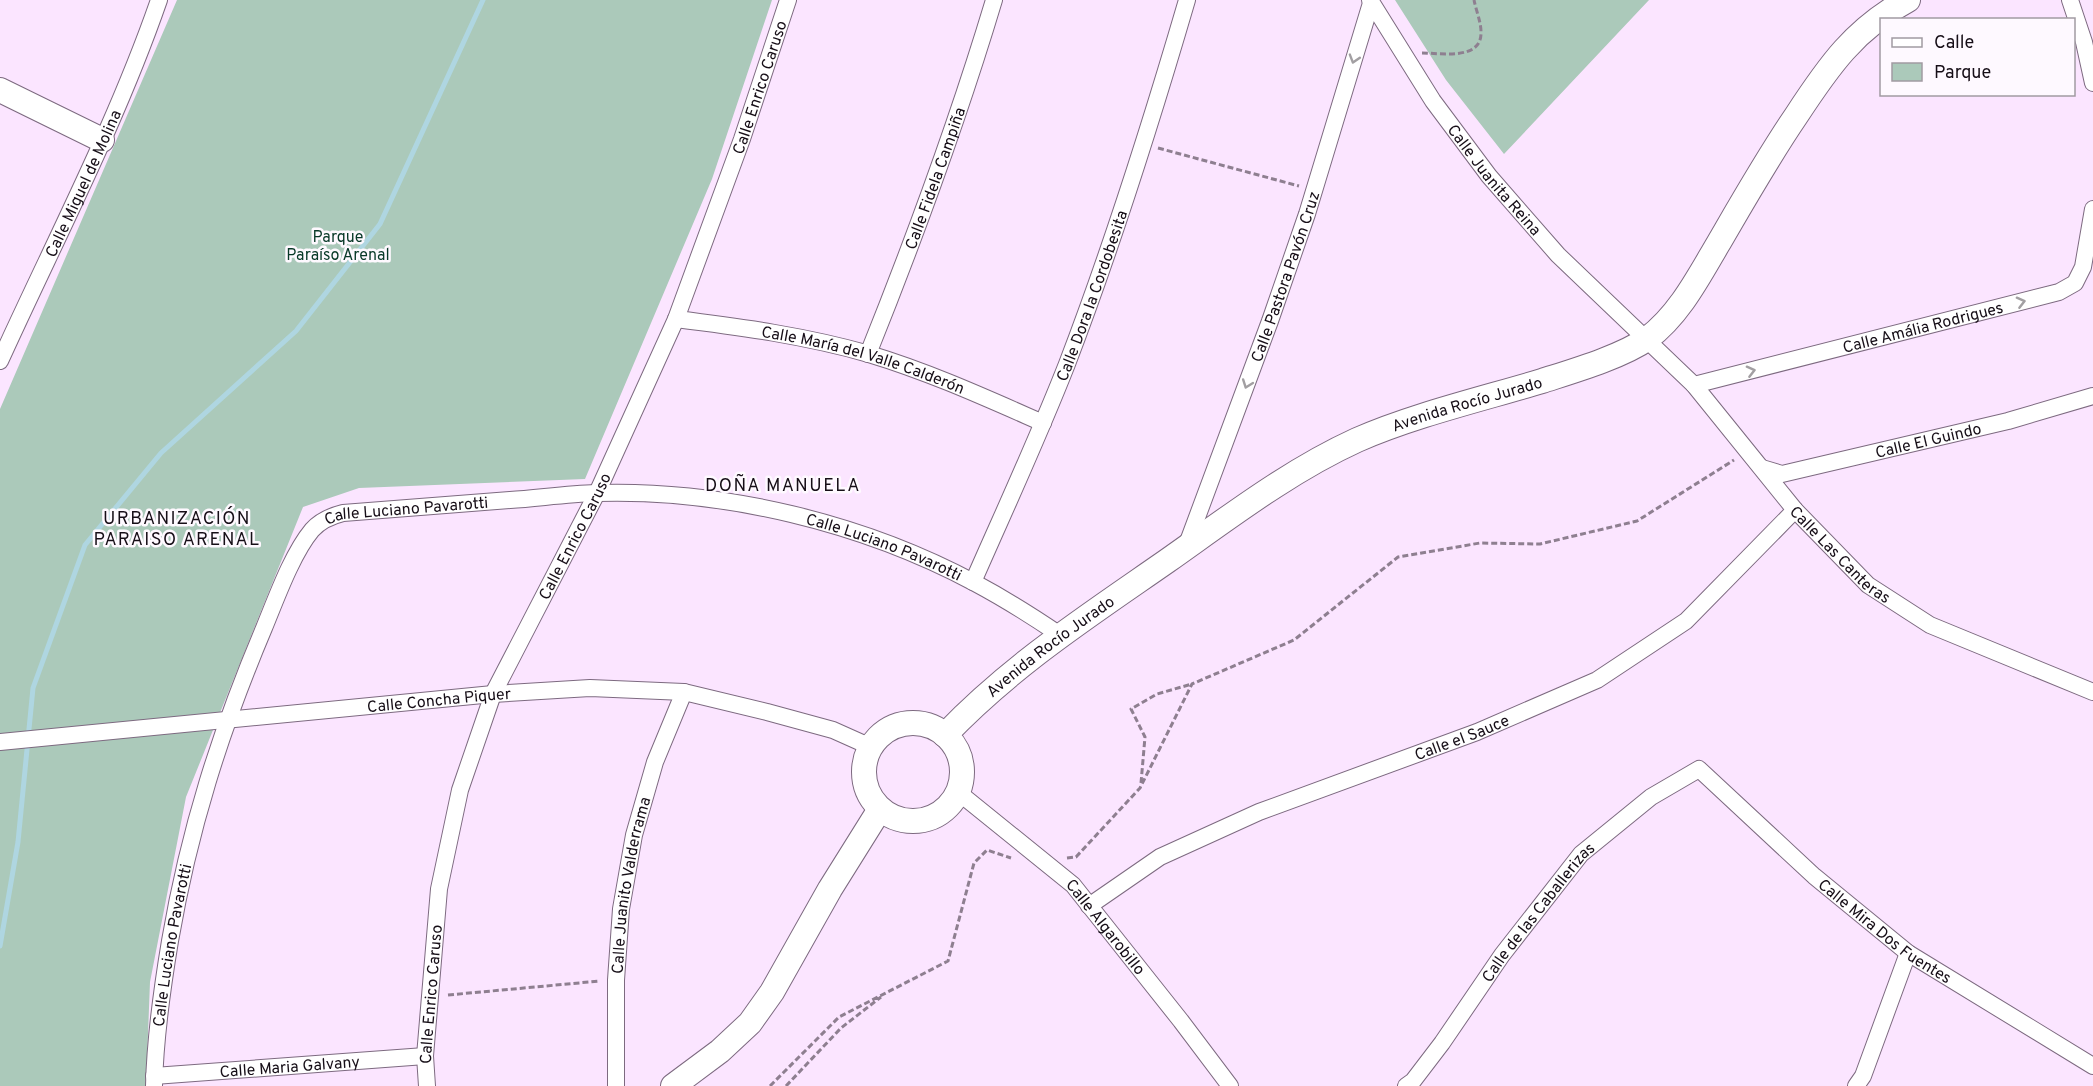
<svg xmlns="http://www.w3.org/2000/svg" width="2093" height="1086" viewBox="0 0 2093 1086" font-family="Overpass,sans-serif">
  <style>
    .green { fill: #abc9ba }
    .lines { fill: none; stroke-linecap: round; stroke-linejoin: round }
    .stream { stroke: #afd6e1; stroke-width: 5 }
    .street-casing { stroke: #7d6a80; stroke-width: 18 }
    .secondary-casing { stroke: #7d6a80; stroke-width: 26 }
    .path { stroke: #8e7f90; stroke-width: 3; stroke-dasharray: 6 3; stroke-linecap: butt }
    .street { stroke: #fff; stroke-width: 16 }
    .secondary { stroke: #fff; stroke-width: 24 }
    .oneway { stroke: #a29fa2 }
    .labels { text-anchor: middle; stroke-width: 5; stroke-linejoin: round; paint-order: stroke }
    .street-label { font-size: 16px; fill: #160e17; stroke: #fef9ff }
    .park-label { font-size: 16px; fill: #083928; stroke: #fef9ff }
    .neighbourhood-label { font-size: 18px; letter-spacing: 1.5px; fill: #160e17; stroke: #fef9ff }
  </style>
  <rect width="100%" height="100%" fill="#fbe5ff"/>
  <path class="green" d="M 177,0 L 772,0 L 712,179 L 585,479 L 359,488 L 303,507 L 186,797 L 150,982 L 146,1086 L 0,1086 L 0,409 Z
    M 1395,0 L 1649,0 L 1504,154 L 1446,80 Z"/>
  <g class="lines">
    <path class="stream" d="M 0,946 L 18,842 L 33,688 L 85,545 L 161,453 L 296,331 L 380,224 L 483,0"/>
    <g class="street-casing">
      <g id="street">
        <path id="s1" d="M 1370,0 L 1433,101 L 1489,176 L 1558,255 L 1694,385 L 1795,510 L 1868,585 L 1930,625 L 2093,692"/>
        <path d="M 2070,0 L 2084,42 L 2093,83"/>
        <path id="s2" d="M 676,319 C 741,327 806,336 869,354 C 929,372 986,398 1043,423"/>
        <path id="s3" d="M 868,354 C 915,237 958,120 994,0"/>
        <path id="s4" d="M 0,361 C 54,242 116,124 159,0"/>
        <path id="s5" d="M 1694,385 L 2059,292 L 2075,283 L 2083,267 L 2093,209"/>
        <path id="s6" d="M 1762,468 L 1782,474 L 2008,421 L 2093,396"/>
        <path id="s7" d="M 1186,547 L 1270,321 L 1307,214 L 1371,3"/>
        <path id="s8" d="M 973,582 C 1005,509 1038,438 1067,364 C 1113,244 1151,123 1187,0"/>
        <path id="s9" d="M 0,742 L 493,694 L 590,688 L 684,692 L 767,712 L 833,730 L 871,747"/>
        <path id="s10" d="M 958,792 L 1073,885 L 1181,1021 L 1230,1086"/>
        <path id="s11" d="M 1089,906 L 1160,857 L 1259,812 L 1477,732 L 1597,680 L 1686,621 L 1795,510"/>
        <path id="s12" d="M 154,1076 L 425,1056"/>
        <path id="s13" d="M 154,1086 C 155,1038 162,989 170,941 C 189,830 220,732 264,628 C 276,599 292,554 312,530 C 320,521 331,516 343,513 C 399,509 454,504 510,500 C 539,498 567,494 596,493 C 723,489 863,523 975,583 C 1005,599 1032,616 1060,635"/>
        <path id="s14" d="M 427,1086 L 425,1056 L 439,889 L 460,790 L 493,694 L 597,493 L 676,319 L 742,139 L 788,0"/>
        <path id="s15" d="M 616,1086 L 616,980 L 621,909 L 634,835 L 655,762 L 684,692"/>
        <path id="s16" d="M 1406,1086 L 1413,1081 L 1442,1043 L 1502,955 L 1581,854 L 1651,797 L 1699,769 L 1814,876 L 1908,953 L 2093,1066"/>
        <path d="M 1856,1086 L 1863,1076 L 1908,953"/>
      </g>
    </g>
    <g class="secondary-casing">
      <g id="secondary">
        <path d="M 0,90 L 102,140"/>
        <circle cx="913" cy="772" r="49"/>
        <path id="s17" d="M 945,735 C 1012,665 1088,616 1167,561 C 1228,518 1289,471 1357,440 C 1414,415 1482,399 1542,381 C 1573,371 1621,357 1647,339 C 1679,315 1698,278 1718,244 C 1743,201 1768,157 1796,116 C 1828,67 1855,28 1908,0"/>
        <path d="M 673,1086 L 720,1051 L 750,1023 L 772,992 L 830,889 L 880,809"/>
      </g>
    </g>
    <path class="path" d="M 1422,53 C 1440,53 1482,61 1481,32 C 1481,22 1476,10 1474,0
      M 1158,148 L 1299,186
      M 1141,783 L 1145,737 L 1131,709 L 1157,694 L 1192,684
      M 1067,858 L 1076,857 L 1140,788 L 1192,684 L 1294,640 L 1398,557 L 1480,543 L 1540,544 L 1637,521 L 1734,460
      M 448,995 L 600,981
      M 770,1086 L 839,1017 L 948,961 L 974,863 L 987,850 L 1011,858
      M 786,1086 L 841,1028 L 881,997"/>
    <use href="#street" class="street"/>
    <use href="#secondary" class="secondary"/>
  </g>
  <defs><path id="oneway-chevron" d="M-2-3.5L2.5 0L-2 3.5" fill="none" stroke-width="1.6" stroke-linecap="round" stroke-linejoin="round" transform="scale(1.5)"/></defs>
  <g class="oneway">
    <use href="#oneway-chevron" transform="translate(1354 59) rotate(107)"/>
    <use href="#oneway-chevron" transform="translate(2021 302) rotate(-14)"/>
    <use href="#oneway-chevron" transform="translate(1751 371) rotate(-14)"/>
    <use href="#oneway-chevron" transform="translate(1247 384) rotate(110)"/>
  </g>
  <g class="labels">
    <g class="street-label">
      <text dy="6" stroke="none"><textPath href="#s14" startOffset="1064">Calle Enrico Caruso</textPath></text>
      <text dy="6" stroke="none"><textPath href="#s3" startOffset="188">Calle Fidela Campiña</textPath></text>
      <text dy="6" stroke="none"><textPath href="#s1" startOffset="219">Calle Juanita Reina</textPath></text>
      <text dy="6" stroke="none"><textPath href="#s4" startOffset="196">Calle Miguel de Molina</textPath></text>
      <text dy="6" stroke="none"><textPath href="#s7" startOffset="288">Calle Pastora Pavón Cruz</textPath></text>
      <text dy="6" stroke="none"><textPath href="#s8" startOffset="310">Calle Dora la Cordobesita</textPath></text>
      <text dy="6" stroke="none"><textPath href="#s5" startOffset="236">Calle Amália Rodrigues</textPath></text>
      <text dy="6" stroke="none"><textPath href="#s2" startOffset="192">Calle María del Valle Calderón</textPath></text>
      <text dy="6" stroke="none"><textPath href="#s17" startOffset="624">Avenida Rocío Jurado</textPath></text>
      <text dy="6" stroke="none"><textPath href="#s6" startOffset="171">Calle El Guindo</textPath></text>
      <text dy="6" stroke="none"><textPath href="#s13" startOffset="682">Calle Luciano Pavarotti</textPath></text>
      <text dy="6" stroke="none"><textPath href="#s14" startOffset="578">Calle Enrico Caruso</textPath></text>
      <text dy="6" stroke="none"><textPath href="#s13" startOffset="1168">Calle Luciano Pavarotti</textPath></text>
      <text dy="6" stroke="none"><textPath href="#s1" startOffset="730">Calle Las Canteras</textPath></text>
      <text dy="6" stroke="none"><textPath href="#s17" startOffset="138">Avenida Rocío Jurado</textPath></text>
      <text dy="6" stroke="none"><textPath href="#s9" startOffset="441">Calle Concha Piquer</textPath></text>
      <text dy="6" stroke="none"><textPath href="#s11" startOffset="411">Calle el Sauce</textPath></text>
      <text dy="6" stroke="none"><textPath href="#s15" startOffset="202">Calle Juanito Valderrama</textPath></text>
      <text dy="6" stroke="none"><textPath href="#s16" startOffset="219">Calle de las Caballerizas</textPath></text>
      <text dy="6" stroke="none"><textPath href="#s10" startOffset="201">Calle Algarobillo</textPath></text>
      <text dy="6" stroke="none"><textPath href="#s16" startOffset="684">Calle Mira Dos Fuentes</textPath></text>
      <text dy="6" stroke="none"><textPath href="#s13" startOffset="142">Calle Luciano Pavarotti</textPath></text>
      <text dy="6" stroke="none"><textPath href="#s14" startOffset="92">Calle Enrico Caruso</textPath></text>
      <text dy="6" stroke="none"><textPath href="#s12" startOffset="136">Calle Maria Galvany</textPath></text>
    </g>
    <g class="park-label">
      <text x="338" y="242">Parque<tspan x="338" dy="18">Paraíso Arenal</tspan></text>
    </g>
    <g class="neighbourhood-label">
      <text x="783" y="491">DOÑA MANUELA</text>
      <text x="177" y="524">URBANIZACIÓN<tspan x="177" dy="21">PARAISO ARENAL</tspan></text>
    </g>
  </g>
  <rect x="1880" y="18" width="195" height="78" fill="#fef9ff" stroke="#a19ba2" stroke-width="1.5"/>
  <rect x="1892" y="38" width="30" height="9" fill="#ffffff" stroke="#a19ba2" stroke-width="1.5"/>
  <text x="1934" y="48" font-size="18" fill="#160e17">Calle</text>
  <rect x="1892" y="63" width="30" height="18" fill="#abc9ba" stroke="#a19ba2" stroke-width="1.5"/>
  <text x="1934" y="78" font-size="18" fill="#160e17">Parque</text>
</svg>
